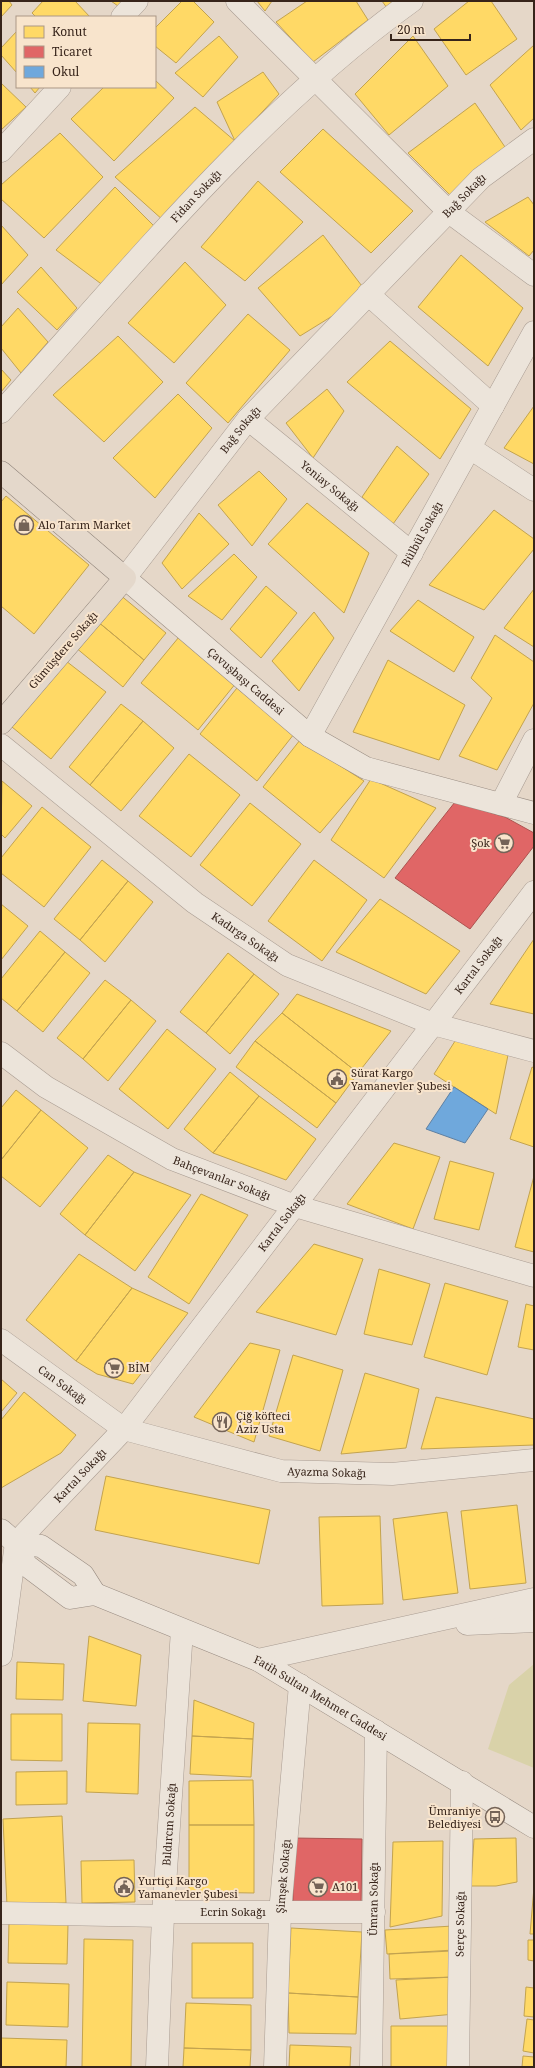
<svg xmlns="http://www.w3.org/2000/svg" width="535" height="2068" viewBox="0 0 535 2068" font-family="'Noto Serif',serif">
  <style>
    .green { fill: #d9d2a9 }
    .homes { fill: #ffd966; stroke: #c3a34f }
    .shops { fill: #e06666; stroke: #ad524f }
    .schools { fill: #6fa8dc; stroke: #5e80a2 }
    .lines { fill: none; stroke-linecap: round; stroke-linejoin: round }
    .street-casing { stroke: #a99c92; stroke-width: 23 }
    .secondary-casing { stroke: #998c82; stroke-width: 23 }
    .primary-casing { stroke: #8e8279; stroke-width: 23 }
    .street { stroke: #ece4da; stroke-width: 22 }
    .secondary { stroke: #ece4da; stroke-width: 22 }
    .primary { stroke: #e4d8cb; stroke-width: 22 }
    .labels { text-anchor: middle; stroke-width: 4; stroke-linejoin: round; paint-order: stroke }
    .street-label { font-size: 11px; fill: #37241a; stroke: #f8e4cc }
    .poi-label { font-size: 11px; fill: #37241a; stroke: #f8e4cc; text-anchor: start }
  </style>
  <rect width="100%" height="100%" fill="#e5d7c8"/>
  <path class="green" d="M 534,1664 L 534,1768 L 488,1749 L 509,1685 Z"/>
  <path class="homes" d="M 1,1 L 9,1 L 12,5 L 1,17 Z
    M 43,1 L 75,1 L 90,17 L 36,17 L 32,13 Z
    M 111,1 L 122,1 L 118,6 Z
    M 182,1 L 193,1 L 214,22 L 176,63 L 155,46 L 155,28 Z
    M 257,1 L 272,1 L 265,11 Z
    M 307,1 L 356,1 L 368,20 L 313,62 L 276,22 Z
    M 382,1 L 395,1 L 387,8 Z
    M 469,1 L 491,1 L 517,39 L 466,75 L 434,29 Z
    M 17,31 L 17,73 L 1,55 L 1,48 Z
    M 219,36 L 238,57 L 203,97 L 175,73 Z
    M 413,36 L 448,86 L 389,135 L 355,94 Z
    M 534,45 L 534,118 L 521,130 L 490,85 Z
    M 263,72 L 279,94 L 235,141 L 217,102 Z
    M 155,80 L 174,98 L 114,161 L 71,119 L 104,87 L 155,87 Z
    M 1,83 L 26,107 L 1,130 Z
    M 30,87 L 40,87 L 35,93 Z
    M 475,103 L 505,147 L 451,196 L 408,153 Z
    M 195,107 L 235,141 L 164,221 L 115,177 Z
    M 323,129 L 413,211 L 371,253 L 280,172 Z
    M 60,133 L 103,177 L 44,238 L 1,199 L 1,185 Z
    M 258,181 L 303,222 L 245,281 L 201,247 Z
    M 115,187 L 156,228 L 104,286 L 56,250 Z
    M 528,197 L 534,205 L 534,250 L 529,256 L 485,222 Z
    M 1,225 L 28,255 L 1,285 Z
    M 323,235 L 368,294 L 300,336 L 258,288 Z
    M 461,255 L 523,308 L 488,366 L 418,307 Z
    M 185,262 L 226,305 L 174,363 L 128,323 Z
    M 41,267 L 77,308 L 57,330 L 17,292 Z
    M 18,308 L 48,342 L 21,373 L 1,348 L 1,327 Z
    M 248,314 L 290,350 L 228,423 L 186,383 Z
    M 118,336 L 163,382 L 104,442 L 53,395 Z
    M 390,341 L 471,409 L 440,459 L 347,382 Z
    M 1,369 L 11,380 L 1,392 Z
    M 327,389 L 344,411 L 313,458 L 286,423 Z
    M 178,394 L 212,428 L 155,498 L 113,458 Z
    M 534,406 L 534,464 L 504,448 Z
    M 397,446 L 429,474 L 393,524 L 362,497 Z
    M 259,471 L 287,499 L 252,546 L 218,505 Z
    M 6,496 L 89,565 L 34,634 L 1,606 L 1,502 Z
    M 307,503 L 369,553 L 344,613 L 268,544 Z
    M 494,510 L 534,539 L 534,549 L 484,610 L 429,585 Z
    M 199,513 L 229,544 L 182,589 L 162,563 Z
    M 234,554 L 257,577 L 222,620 L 188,596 Z
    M 266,586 L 297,613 L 261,658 L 230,629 Z
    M 534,589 L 534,647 L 504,628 Z
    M 119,594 L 166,633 L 144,660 L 97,621 Z
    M 418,600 L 474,637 L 454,672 L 390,631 Z
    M 314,612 L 334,638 L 299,691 L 272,661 Z
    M 97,621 L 144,660 L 123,687 L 75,647 Z
    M 495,635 L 534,662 L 534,703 L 497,770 L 459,756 L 492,698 L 471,678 Z
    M 179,637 L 236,683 L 198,730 L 141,683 Z
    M 388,660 L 465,705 L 439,760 L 353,732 Z
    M 66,661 L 106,692 L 51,759 L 12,727 Z
    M 237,688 L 294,734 L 257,781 L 200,734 Z
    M 121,704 L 143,721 L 90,785 L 69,767 Z
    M 143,721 L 174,748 L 121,811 L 90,785 Z
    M 300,740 L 364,781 L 320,833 L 263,787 Z
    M 189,754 L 240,795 L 191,857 L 139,816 Z
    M 371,779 L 436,808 L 384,878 L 331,840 Z
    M 2,781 L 32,806 L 5,838 L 1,834 Z
    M 250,803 L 301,844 L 252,906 L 200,865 Z
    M 42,807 L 91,847 L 44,907 L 1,873 L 1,858 Z
    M 102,860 L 128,881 L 80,940 L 54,919 Z
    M 314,860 L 367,900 L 322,961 L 268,921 Z
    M 128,881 L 153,902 L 105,962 L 80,940 Z
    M 380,899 L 460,951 L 426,994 L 336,952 Z
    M 1,904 L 28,926 L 1,960 Z
    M 40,931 L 65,952 L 17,1011 L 1,998 L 1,979 Z
    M 534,939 L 534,1014 L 490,1004 Z
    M 65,952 L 90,973 L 43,1032 L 17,1011 Z
    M 228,953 L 254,974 L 206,1033 L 180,1012 Z
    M 254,974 L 279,994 L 230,1054 L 206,1033 Z
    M 105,980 L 131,1000 L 83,1059 L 57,1038 Z
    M 297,994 L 391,1031 L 358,1073 L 282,1013 Z
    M 131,1000 L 156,1021 L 108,1081 L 83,1059 Z
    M 282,1013 L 358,1073 L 336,1103 L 255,1041 Z
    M 167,1029 L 216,1069 L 168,1129 L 119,1089 Z
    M 457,1038 L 508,1055 L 496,1114 L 434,1074 Z
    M 255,1041 L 336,1103 L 317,1128 L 236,1067 Z
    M 532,1067 L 534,1068 L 534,1147 L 510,1139 Z
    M 230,1072 L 259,1096 L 213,1153 L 184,1129 Z
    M 16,1090 L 41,1110 L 1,1160 L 1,1108 Z
    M 259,1096 L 316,1139 L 286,1180 L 213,1153 Z
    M 41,1110 L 88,1148 L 40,1207 L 1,1176 L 1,1160 Z
    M 394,1143 L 440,1157 L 413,1229 L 347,1204 Z
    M 108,1155 L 134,1172 L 85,1235 L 60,1214 Z
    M 450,1161 L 494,1173 L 479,1230 L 434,1219 Z
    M 134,1172 L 191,1195 L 135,1271 L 85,1235 Z
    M 534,1176 L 534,1252 L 515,1247 Z
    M 201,1194 L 248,1215 L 189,1304 L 148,1277 Z
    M 314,1244 L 363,1259 L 336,1335 L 256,1312 Z
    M 79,1254 L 132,1288 L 76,1361 L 26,1320 Z
    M 379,1269 L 430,1284 L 412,1345 L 364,1334 Z
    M 445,1283 L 508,1301 L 487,1375 L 424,1357 Z
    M 132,1288 L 188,1313 L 133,1384 L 97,1374 L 76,1361 Z
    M 526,1304 L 534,1306 L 534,1350 L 518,1347 Z
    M 250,1343 L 280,1350 L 254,1442 L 194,1417 Z
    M 293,1355 L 343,1370 L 320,1451 L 269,1436 Z
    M 365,1373 L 419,1389 L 406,1448 L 341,1454 Z
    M 1,1379 L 17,1393 L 1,1412 Z
    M 24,1392 L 76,1435 L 61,1453 L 1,1488 L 1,1420 Z
    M 436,1397 L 534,1419 L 534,1445 L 421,1449 Z
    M 106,1476 L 270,1510 L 259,1564 L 95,1530 Z
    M 517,1505 L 526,1583 L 470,1589 L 461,1511 Z
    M 447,1512 L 458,1593 L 403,1600 L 393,1519 Z
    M 380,1516 L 383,1604 L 322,1606 L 319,1517 Z
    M 89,1636 L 141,1655 L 136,1706 L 83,1701 Z
    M 17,1662 L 64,1664 L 63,1700 L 16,1699 Z
    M 194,1700 L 254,1723 L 253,1739 L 192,1736 Z
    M 11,1714 L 62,1714 L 62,1761 L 11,1760 Z
    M 88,1723 L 140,1724 L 138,1794 L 86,1792 Z
    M 192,1736 L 253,1739 L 251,1777 L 190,1774 Z
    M 67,1771 L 67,1804 L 16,1805 L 16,1772 Z
    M 253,1780 L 254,1825 L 189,1825 L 189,1781 Z
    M 62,1816 L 66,1903 L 7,1906 L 3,1819 Z
    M 189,1825 L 254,1825 L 254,1893 L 189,1892 Z
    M 516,1838 L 517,1882 L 496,1886 L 471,1886 L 474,1839 Z
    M 443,1841 L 442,1916 L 390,1927 L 393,1842 Z
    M 134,1860 L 135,1902 L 82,1903 L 81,1861 Z
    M 534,1887 L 534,1934 L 530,1934 Z
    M 9,1922 L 68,1924 L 67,1964 L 8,1963 Z
    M 453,1926 L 454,1950 L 387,1954 L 385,1930 Z
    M 291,1928 L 362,1932 L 358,1997 L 288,1993 Z
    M 84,1939 L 133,1940 L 131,2067 L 82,2067 Z
    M 528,1940 L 534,1940 L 534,1961 L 528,1960 Z
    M 192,1943 L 253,1943 L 253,1998 L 192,1998 Z
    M 452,1951 L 453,1977 L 390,1979 L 389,1954 Z
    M 453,1977 L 455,2014 L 400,2019 L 396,1980 Z
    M 7,1982 L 69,1984 L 68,2027 L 6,2025 Z
    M 526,1987 L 534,1988 L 534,2017 L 524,2016 Z
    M 288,1993 L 358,1997 L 356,2034 L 289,2033 Z
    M 186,2003 L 251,2005 L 251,2050 L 184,2048 Z
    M 527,2019 L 534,2020 L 534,2053 L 523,2051 Z
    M 391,2026 L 451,2026 L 451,2067 L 391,2067 Z
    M 1,2038 L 67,2040 L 66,2067 L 1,2067 Z
    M 290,2045 L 351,2047 L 350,2067 L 289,2067 Z
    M 184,2048 L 251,2050 L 250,2067 L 183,2067 Z
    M 523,2056 L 534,2057 L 534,2067 L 522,2067 Z"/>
  <path class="shops" d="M 455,802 L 505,817 L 534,833 L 534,846 L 470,929 L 395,878 Z
    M 293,1838 L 362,1839 L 361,1908 L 293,1907 Z"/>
  <path class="schools" d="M 454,1087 L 488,1109 L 465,1143 L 426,1129 Z"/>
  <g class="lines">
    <g class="street-casing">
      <g id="street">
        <path d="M 237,1 L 449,212 L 534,275"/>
        <path d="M 122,17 L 137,1"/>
        <path d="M 1,151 L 60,87"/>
        <path d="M 368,294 L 493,406"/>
        <path id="s1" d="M 1,412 C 131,269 254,115 412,1"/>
        <path id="s2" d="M 248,419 L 412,553"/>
        <path d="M 470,448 L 534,490"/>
        <path id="s3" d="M 125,578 L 248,419 L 481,178 L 534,139"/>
        <path id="s4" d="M 310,736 L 534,332"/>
        <path id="s5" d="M 1,745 L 195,903 L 287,965 L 433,1024 L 534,1051"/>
        <path d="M 501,804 L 534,740"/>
        <path id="s6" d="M 1,1053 L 46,1087 L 172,1159 L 295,1206 L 534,1276"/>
        <path id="s7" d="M 1,1340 L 124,1429 L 281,1471 L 392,1474 L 534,1460"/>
        <path d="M 467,1624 L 534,1621"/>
        <path id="s8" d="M 1,1655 L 16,1543 L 124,1429 L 534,892"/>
        <path d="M 258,1660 L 534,1599"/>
        <path id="s9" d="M 164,1912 L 374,1912"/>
        <path d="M 1,1913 L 163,1916"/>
        <path id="s10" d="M 157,2067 L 163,1916 L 182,1630"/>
        <path id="s11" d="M 275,2067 L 280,1913 L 300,1685"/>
        <path id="s12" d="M 371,2067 L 376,1731"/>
        <path id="s13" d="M 458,2067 L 462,1782"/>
      </g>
    </g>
    <g class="secondary-casing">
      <g id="secondary">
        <path id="s14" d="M 125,578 L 310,736 L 366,768 L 534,813"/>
        <path id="s15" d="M 1,1530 L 16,1543 L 26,1565 L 70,1598 L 95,1594 L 258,1660 L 534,1827"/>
        <path d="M 16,1543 L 41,1546 L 83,1575 L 95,1594"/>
      </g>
    </g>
    <g class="primary-casing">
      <path id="primary" d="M 1,472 L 125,578 L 1,723"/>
    </g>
    <use href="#street" class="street"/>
    <use href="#secondary" class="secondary"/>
    <use href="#primary" class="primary"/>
  </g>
  <defs>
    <g id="shop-ring" transform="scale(1)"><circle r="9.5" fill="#f8e4cc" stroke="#746357" stroke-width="1.5"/><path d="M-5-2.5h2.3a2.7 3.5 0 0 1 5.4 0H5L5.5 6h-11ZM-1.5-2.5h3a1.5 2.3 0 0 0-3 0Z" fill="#746357"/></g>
    <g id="supermarket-ring" transform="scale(1)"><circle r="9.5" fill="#f8e4cc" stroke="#746357" stroke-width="1.5"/><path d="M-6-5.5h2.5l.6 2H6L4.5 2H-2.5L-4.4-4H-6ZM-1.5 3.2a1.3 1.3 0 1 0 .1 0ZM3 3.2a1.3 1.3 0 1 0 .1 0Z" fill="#746357"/></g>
    <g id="civic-ring" transform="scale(1)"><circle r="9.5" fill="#f8e4cc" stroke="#746357" stroke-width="1.5"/><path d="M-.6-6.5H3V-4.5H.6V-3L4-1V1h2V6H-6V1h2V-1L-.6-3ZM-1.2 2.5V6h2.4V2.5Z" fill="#746357"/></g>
    <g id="restaurant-ring" transform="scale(1)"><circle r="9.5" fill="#f8e4cc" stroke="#746357" stroke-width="1.5"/><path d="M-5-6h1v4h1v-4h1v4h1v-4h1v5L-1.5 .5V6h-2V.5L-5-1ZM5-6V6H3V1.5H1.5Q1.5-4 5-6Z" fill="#746357"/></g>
    <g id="bus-ring" transform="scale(1)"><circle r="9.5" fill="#f8e4cc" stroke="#746357" stroke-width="1.5"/><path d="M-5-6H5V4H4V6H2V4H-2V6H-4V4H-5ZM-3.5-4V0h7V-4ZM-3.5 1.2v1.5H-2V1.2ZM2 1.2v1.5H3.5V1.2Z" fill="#746357"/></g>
  </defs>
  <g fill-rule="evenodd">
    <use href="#shop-ring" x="24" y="525"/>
    <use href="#supermarket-ring" x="504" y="843"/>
    <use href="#civic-ring" x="337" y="1079"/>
    <use href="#supermarket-ring" x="114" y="1368"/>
    <use href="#restaurant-ring" x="222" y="1422"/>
    <use href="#bus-ring" x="495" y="1817"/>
    <use href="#civic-ring" x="124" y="1887"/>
    <use href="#supermarket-ring" x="318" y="1887"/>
  </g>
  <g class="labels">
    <g class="street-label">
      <text dy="4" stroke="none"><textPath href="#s1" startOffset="291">Fidan Sokağı</textPath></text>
      <text dy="4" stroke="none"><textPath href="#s3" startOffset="512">Bağ Sokağı</textPath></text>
      <text dy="4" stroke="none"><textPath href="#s3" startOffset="188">Bağ Sokağı</textPath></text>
      <text dy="4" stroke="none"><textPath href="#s2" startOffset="106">Yeniay Sokağı</textPath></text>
      <text dy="4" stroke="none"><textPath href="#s4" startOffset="231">Bülbül Sokağı</textPath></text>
      <text transform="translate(63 650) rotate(-49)" y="4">Gümüşdere Sokağı</text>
      <text dy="4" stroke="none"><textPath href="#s14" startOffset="159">Çavuşbaşı Caddesi</textPath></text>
      <text dy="4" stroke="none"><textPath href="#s5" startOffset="311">Kadırga Sokağı</textPath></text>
      <text dy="4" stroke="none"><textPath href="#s8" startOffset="854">Kartal Sokağı</textPath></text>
      <text dy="4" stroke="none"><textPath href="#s6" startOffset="255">Bahçevanlar Sokağı</textPath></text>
      <text dy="4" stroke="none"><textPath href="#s8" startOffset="530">Kartal Sokağı</textPath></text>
      <text dy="4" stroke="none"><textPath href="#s7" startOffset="76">Can Sokağı</textPath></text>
      <text dy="4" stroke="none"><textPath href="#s7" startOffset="360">Ayazma Sokağı</textPath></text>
      <text dy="4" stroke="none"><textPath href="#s8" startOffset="206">Kartal Sokağı</textPath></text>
      <text dy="4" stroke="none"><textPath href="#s15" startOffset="373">Fatih Sultan Mehmet Caddesi</textPath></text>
      <text dy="4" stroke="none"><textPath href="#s10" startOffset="243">Bıldırcın Sokağı</textPath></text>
      <text dy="4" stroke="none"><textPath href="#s11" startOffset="191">Şimşek Sokağı</textPath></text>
      <text dy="4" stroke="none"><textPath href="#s12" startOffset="168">Ümran Sokağı</textPath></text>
      <text dy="4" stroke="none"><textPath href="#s9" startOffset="69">Ecrin Sokağı</textPath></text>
      <text dy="4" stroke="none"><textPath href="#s13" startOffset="143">Serçe Sokağı</textPath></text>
    </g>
    <g class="poi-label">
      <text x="38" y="529">Alo Tarım Market</text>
      <text x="490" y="847" text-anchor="end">Şok</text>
      <text x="351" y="1077">Sürat Kargo<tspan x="351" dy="13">Yamanevler Şubesi</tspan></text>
      <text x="128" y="1372">BİM</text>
      <text x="236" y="1420">Çiğ köfteci<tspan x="236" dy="13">Aziz Usta</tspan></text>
      <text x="481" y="1815" text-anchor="end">Ümraniye<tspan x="481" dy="13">Belediyesi</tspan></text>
      <text x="138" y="1885">Yurtiçi Kargo<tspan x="138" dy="13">Yamanevler Şubesi</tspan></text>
      <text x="332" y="1891">A101</text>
    </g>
  </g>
  <rect width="535" height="2068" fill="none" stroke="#37241a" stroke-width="4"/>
  <rect x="16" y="16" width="140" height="72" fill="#f8e4cc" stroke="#ab9785"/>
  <rect x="24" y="26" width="20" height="12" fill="#ffd966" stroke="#ab9785"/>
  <text x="52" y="36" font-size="12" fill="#37241a">Konut</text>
  <rect x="24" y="46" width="20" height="12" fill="#e06666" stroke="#ab9785"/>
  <text x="52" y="56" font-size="12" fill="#37241a">Ticaret</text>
  <rect x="24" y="66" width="20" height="12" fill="#6fa8dc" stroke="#ab9785"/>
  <text x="52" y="76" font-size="12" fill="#37241a">Okul</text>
  <path d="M391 34v6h79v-6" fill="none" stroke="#37241a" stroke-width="2"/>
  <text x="397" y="34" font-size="12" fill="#37241a" stroke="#f8e4cc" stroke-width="3" paint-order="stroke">20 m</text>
</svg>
